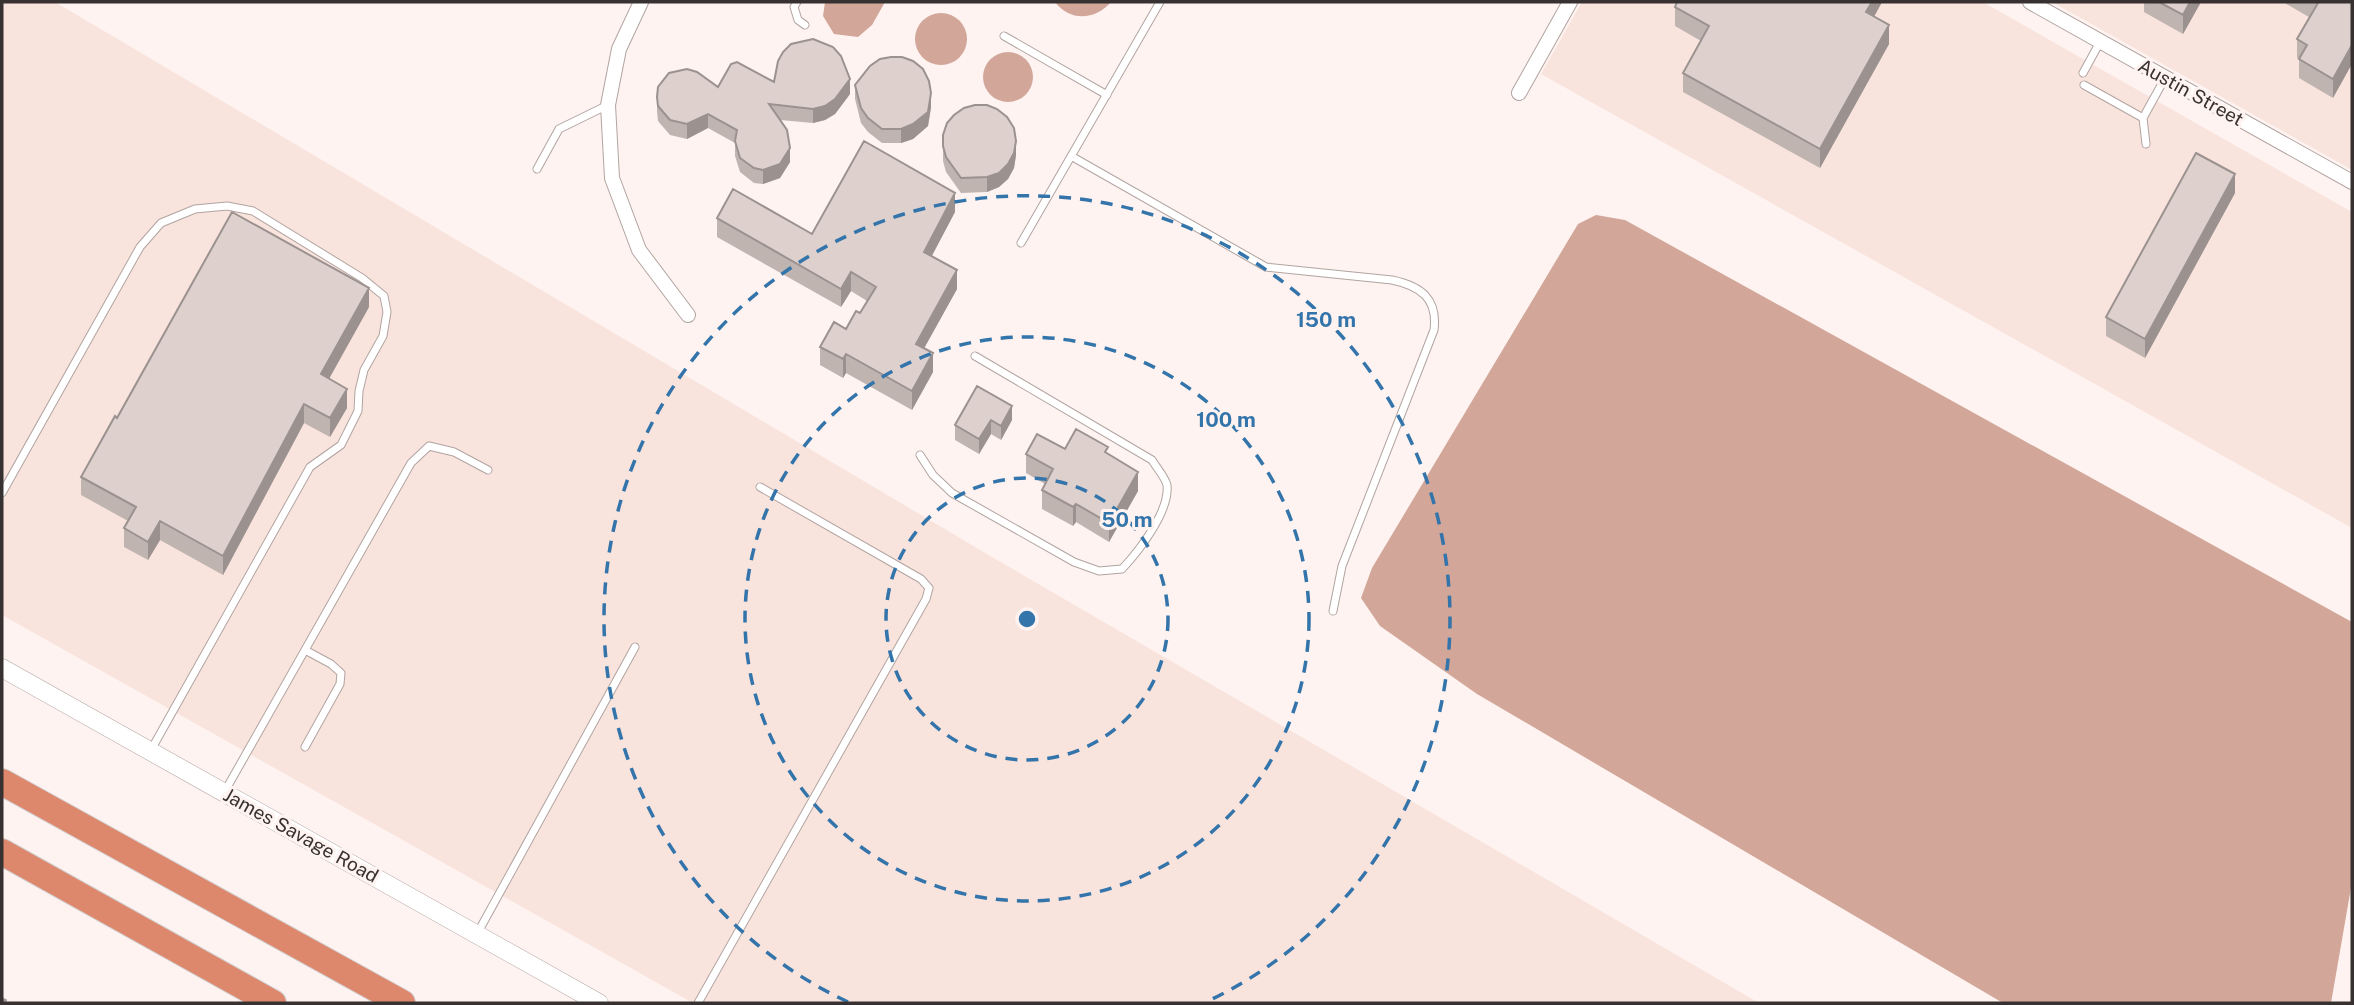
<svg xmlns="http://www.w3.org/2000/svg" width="2354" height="1005" viewBox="0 0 2354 1005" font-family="'Public Sans',sans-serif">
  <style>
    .built { fill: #f9e3dd }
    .water { fill: #d2a699 }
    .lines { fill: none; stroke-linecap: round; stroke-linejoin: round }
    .service-casing { stroke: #b1a4a1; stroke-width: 9 }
    .minor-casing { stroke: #b1a4a1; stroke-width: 16 }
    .tertiary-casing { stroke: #b1a4a1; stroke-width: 19 }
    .motorway-casing { stroke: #d3d2d2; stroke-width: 28 }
    .path { stroke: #a39a98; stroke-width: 3.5; stroke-dasharray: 5 3.5; stroke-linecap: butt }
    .service { stroke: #fff; stroke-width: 7 }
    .minor { stroke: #fff; stroke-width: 14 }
    .tertiary { stroke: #fff; stroke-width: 18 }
    .motorway { stroke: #dd876d; stroke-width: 26 }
    .wall { fill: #bfb4b0 }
    .shaded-wall { fill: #9b9290 }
    .building { fill: #ded1cd; stroke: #9b9290; stroke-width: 2 }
    .ring { fill: none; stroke: #3374aa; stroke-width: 3.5; stroke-dasharray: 12 9 }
    .labels { text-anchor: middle; stroke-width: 6; stroke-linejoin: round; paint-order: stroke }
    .street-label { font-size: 19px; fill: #373231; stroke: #fef3f0 }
    .centre { fill: #3374aa; stroke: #fef3f0; stroke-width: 3.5 }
    .ring-label { font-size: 21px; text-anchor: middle; font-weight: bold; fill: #3374aa; stroke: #fef3f0; stroke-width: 6; stroke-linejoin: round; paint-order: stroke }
  </style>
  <rect width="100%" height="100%" fill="#fef3f0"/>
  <path class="built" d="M 2,2 L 55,2 L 992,557 L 1759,1003 L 693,1003 L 2,615 Z
    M 1582,2 L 1983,2 L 2352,212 L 2352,528 L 1541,74 Z
    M 2052,2 L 2352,2 L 2352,170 L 2313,148 Z"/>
  <path class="water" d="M 825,2 L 885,2 L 872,25 L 858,37 L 834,34 L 823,16 Z
    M 1055,2 L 1111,2 C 1096,20 1070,22 1055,2 Z
    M915 39a26 26 0 1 1 52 0a26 26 0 1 1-52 0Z
    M983 77a25 25 0 1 1 50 0a25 25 0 1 1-50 0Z
    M 1596,215 L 1625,220 L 2352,622 L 2352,882 L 2331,1003 L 2003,1003 L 1477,694 L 1380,626 L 1361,598 L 1372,568 L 1578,224 Z"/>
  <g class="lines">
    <g class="service-casing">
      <path id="service" d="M 797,2 L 794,7 L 798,20 L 805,25
        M 1004,36 L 1107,95
        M 2083,73 L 2100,42
        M 2084,85 L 2143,118
        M 2146,144 L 2143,118 L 2165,78
        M 1071,156 L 1266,267 L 1392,280 C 1421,286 1438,299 1434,330 L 1342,566 L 1333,611
        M 537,169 L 559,129 L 608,105
        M 1021,243 L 1160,2
        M 920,455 L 933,475 L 952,493 L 1074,562 L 1099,571 L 1122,569 C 1139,551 1170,511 1167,485 C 1165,477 1156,467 1152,460 L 975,356
        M 2,493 L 140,247 L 161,223 L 195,209 L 227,206 L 253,211 L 362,278 L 384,296 L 387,312 L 383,336 L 364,370 L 359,391 L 358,411 L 341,445 L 310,467 L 151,750
        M 305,650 L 331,664 L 341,673 L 340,684 L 305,747
        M 225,791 L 411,463 L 429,446 L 454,452 L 488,470
        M 477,934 L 635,647
        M 698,1003 L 926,599 L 929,588 L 921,579 L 760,487"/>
    </g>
    <g class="minor-casing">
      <path id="minor" d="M 641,2 L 619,49 L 608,105 L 612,178 L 639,250 L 688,315
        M 2030,2 L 2352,182
        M 1519,93 L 1570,2"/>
    </g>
    <g class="tertiary-casing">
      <path id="tertiary" d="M 2,668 L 599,1003"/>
    </g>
    <g class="motorway-casing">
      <path id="motorway" d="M 2,782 L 402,1003
        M 2,852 L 273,1003"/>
    </g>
    <path class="path" d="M 2,999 L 10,1003"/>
    <use href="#service" class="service"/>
    <use href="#minor" class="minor"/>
    <use href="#tertiary" class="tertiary"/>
    <use href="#motorway" class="motorway"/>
  </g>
  <path class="wall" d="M 1677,2 L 1882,2 L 1874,17 L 1889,44 L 1820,168 L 1683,92 L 1683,73 L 1701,41 L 1675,26 L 1675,7 Z
    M 2144,2 L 2201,2 L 2183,34 L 2144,12 Z
    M 2283,2 L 2352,2 L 2333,98 L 2299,78 L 2299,59 L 2297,58 L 2297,39 L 2309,17 Z
    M 774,82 L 850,94 L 835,114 L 825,120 L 813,123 L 780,120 L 790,162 L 780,178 L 763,184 L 754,183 L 740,172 L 735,156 L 735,143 L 708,128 L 687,139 L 670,135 L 658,121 L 657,111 L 657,97 L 718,87 Z
    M 855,85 L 931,107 L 928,126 L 913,139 L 901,143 L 882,143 L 868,132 L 861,123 L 855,99 Z
    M 943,135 L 1016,155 L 1014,168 L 1008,179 L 999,187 L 987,192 L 961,193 L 946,172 L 943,161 Z
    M 2235,193 L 2145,358 L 2106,336 L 2106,317 Z
    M 955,212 L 931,256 L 957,289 L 924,348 L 933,372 L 912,410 L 846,373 L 843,378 L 820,365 L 820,347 L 846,329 L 860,313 L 867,301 L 851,291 L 841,307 L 717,237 L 717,218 L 812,234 Z
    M 369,307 L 329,379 L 347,408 L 330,437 L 304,423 L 223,575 L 160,540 L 148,560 L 124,547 L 124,528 L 128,521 L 81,495 L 81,477 L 117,418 Z
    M 977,386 L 1012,420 L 1001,440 L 991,434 L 979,454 L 955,440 L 955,425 Z
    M 1065,449 L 1108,454 L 1138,491 L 1109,542 L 1076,522 L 1073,526 L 1042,509 L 1042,490 L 1045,484 L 1026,473 L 1026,454 Z"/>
  <path class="shaded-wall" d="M 1872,2 L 1882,2 L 1866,31 L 1866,12 Z
    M 2190,2 L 2201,2 L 2183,34 L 2183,15 Z
    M 1889,25 L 1889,44 L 1820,168 L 1820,149 Z
    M 2352,45 L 2352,64 L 2333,98 L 2333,79 Z
    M 850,79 L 850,94 L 835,114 L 825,120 L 813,123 L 813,109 Z
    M 931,93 L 931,107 L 928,126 L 913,139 L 901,143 L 901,129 Z
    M 708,114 L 708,128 L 687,139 L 687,124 Z
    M 1016,141 L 1016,155 L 1014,168 L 1008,179 L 999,187 L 987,192 L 987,177 Z
    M 790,148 L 790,162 L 780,178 L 763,184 L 763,170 Z
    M 2235,174 L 2235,193 L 2145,358 L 2145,339 Z
    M 955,193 L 955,212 L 924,271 L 924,252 Z
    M 957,270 L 957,289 L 916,363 L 916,344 Z
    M 851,272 L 851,291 L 841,307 L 841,289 Z
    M 369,288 L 369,307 L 321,393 L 321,374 Z
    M 933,353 L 933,372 L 912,410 L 912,391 Z
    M 846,354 L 846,373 L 843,378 L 843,359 Z
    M 347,389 L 347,408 L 330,437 L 330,418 Z
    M 304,404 L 304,423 L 223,575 L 223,556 Z
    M 1012,406 L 1012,420 L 1001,440 L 1001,426 Z
    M 991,420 L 991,434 L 979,454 L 979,439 Z
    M 1138,472 L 1138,491 L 1109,542 L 1109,523 Z
    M 1076,504 L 1076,522 L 1073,526 L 1073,507 Z
    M 160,521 L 160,540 L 148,560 L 148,542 Z"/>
  <path class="building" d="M 1677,2 L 1872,2 L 1866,12 L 1889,25 L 1820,149 L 1683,73 L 1709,26 L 1675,7 Z
    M 2159,2 L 2190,2 L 2183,15 Z
    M 2316,2 L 2352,2 L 2352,45 L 2333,79 L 2299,59 L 2307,45 L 2297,39 L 2318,3 Z
    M 813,39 L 833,47 L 841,56 L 850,79 L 835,99 L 825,106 L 813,109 L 769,104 L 787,130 L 790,148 L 780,164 L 763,170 L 754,168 L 740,158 L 735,141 L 737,130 L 708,114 L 687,124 L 670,120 L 658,106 L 657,97 L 658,87 L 669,73 L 687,69 L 697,72 L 718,87 L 731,64 L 737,62 L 774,82 L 778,61 L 783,52 L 791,44 Z
    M 891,57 L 902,57 L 913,61 L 923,69 L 929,81 L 931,93 L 928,112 L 913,124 L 901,129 L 882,129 L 868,118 L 861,108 L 855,85 L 870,66 L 880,59 Z
    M 975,105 L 987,105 L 997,109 L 1007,117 L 1014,128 L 1016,141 L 1014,153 L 1008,164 L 999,173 L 987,177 L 961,178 L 946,157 L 943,146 L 943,135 L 947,123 L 954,115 L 964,108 Z
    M 864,141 L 955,193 L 924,252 L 957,270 L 916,344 L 933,353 L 912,391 L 846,354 L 843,359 L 820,347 L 834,322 L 846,329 L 856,311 L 860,313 L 876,287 L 851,272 L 841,289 L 717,218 L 733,189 L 812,234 Z
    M 2196,153 L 2235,174 L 2145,339 L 2106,317 Z
    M 232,212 L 369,288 L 321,374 L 347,389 L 330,418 L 304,404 L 223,556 L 160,521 L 148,542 L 124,528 L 136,507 L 81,477 L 115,416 L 117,418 Z
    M 977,386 L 1012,406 L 1001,426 L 991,420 L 979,439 L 955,425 Z
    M 1076,429 L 1108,447 L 1105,452 L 1138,472 L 1109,523 L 1076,504 L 1073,507 L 1042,490 L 1053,469 L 1026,454 L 1037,434 L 1065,449 Z"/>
  <g class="ring">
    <circle cx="1027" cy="619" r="141"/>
    <circle cx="1027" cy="619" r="282"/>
    <path d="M848 1002A423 423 0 1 1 1206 1002"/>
  </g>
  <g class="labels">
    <g class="street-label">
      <text transform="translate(2191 92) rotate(29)" y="7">Austin Street</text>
      <text transform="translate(301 835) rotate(29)" y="7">James Savage Road</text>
    </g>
  </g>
  <circle cx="1027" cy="619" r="10" class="centre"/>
  <g class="ring-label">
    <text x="1326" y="327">150 m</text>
    <text x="1226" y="427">100 m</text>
    <text x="1127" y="527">50 m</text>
  </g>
  <rect width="2354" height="1005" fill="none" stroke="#373231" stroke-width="7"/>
</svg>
